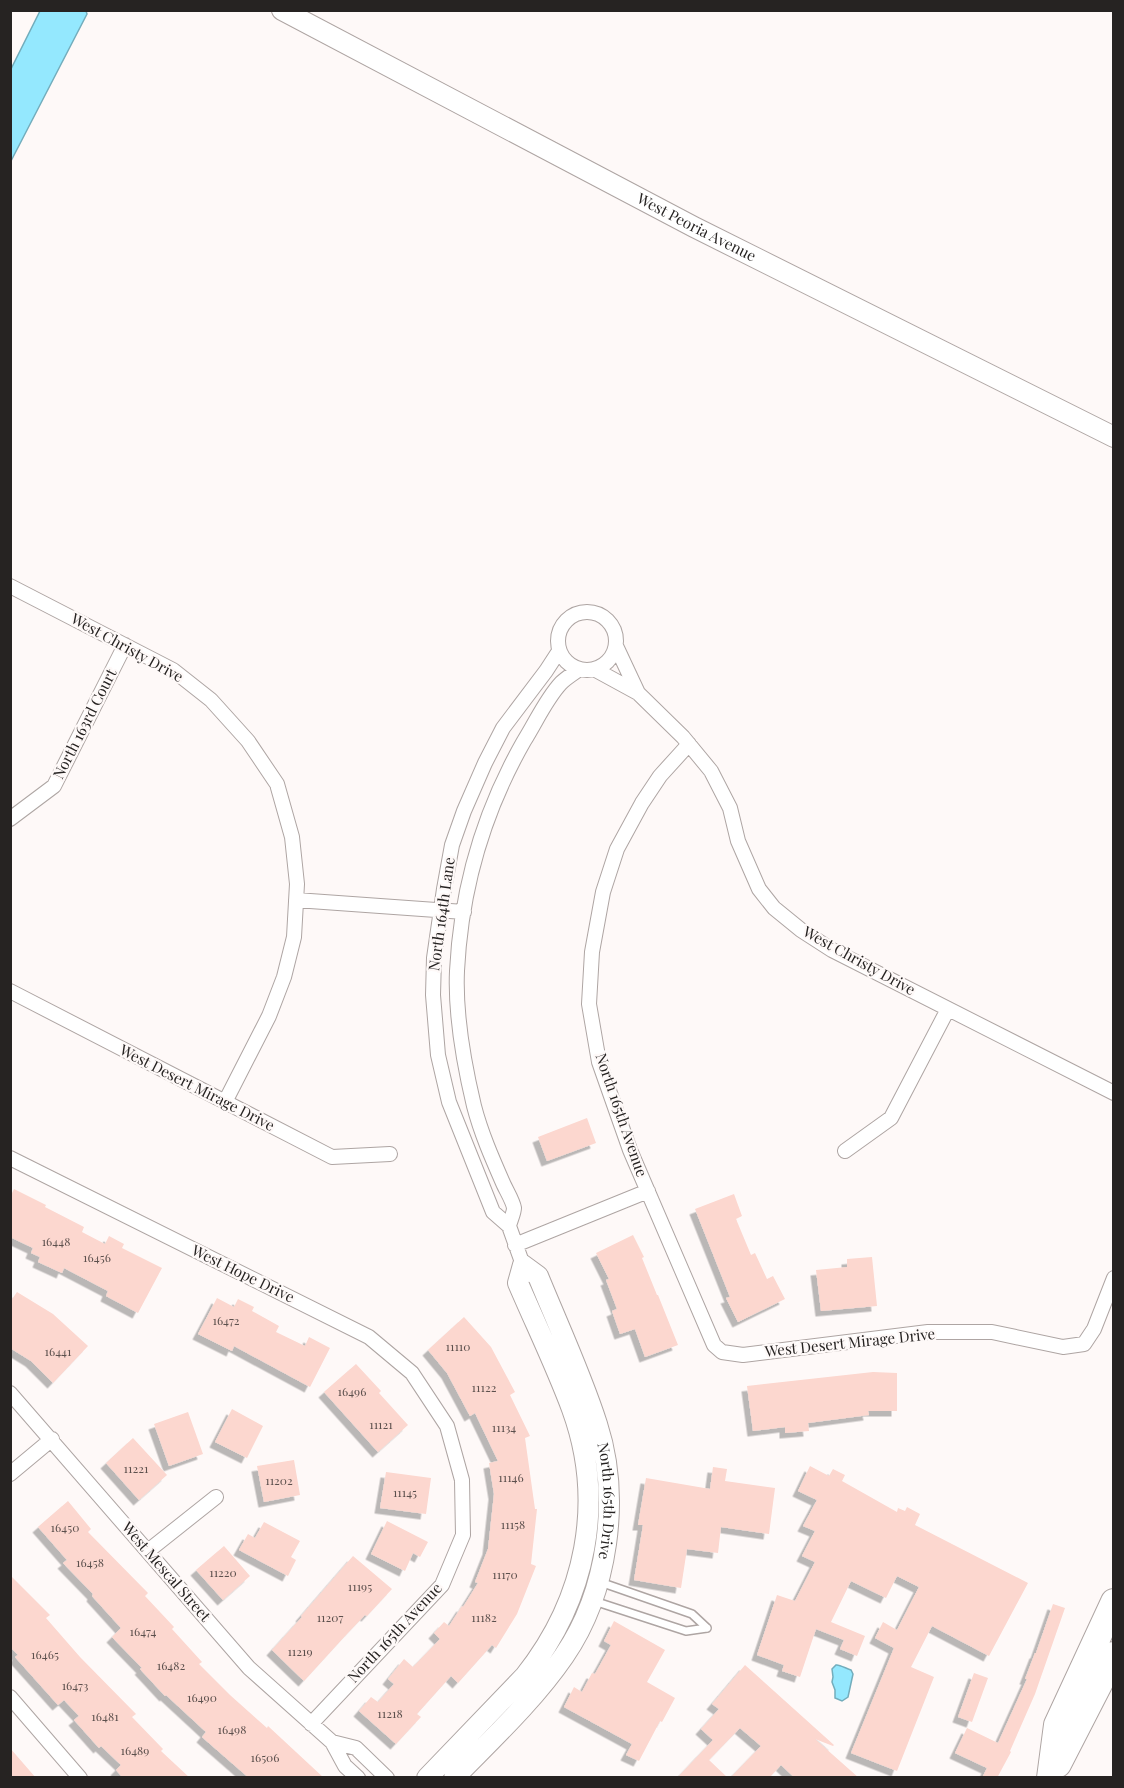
<svg xmlns="http://www.w3.org/2000/svg" width="1124" height="1788" viewBox="0 0 1124 1788" font-family="'Playfair Display',serif">
  <style>
    .water { fill: #94e8fe; stroke: #73adbc; stroke-width: 1.5 }
    .building { fill: #fcd7cf; filter: url(#shadow) }
    .lines { fill: none; stroke-linecap: round; stroke-linejoin: round }
    .lane-casing { stroke: #aea5a3; stroke-width: 10 }
    .street-casing { stroke: #aea5a3; stroke-width: 16 }
    .secondary-casing { stroke: #aea5a3; stroke-width: 22 }
    .highway-casing { stroke: #aea5a3; stroke-width: 28 }
    .lane { stroke: #fff; stroke-width: 7 }
    .street { stroke: #fff; stroke-width: 14 }
    .secondary { stroke: #fff; stroke-width: 20 }
    .highway { stroke: #fff; stroke-width: 26 }
    .labels { text-anchor: middle; stroke-width: 4.5; stroke-linejoin: round; paint-order: stroke }
    .number-label { font-size: 12px; fill: #5c504d }
    .street-label { font-size: 15px; fill: #262322; stroke: #fef9f8 }
  </style>
  <defs>
    <filter id="shadow"><feDropShadow dx="-5.5" dy="5.5" stdDeviation="0" flood-color="#0004"/></filter>
  </defs>
  <rect width="100%" height="100%" fill="#fef9f8"/>
  <path class="water" d="M 40,11 L 86,11 L 87,14 L 11,161 L 11,69 Z
    M 836,1665 C 839,1664 847,1669 851,1670 L 853,1674 L 848,1697 L 842,1701 L 835,1698 L 835,1690 L 832,1682 L 833,1677 L 832,1669 Z"/>
  <path class="building" d="M 587,1118 L 596,1143 L 547,1161 L 538,1137 Z
    M 14,1189 L 46,1205 L 45,1207 L 84,1227 L 82,1232 L 105,1244 L 109,1236 L 124,1244 L 122,1248 L 162,1268 L 138,1313 L 106,1296 L 108,1291 L 64,1268 L 62,1273 L 38,1262 L 40,1257 L 31,1253 L 33,1248 L 10,1237 L 10,1197 Z
    M 734,1194 L 742,1216 L 736,1219 L 751,1255 L 755,1253 L 767,1279 L 773,1276 L 785,1299 L 738,1322 L 726,1298 L 730,1297 L 695,1209 Z
    M 633,1235 L 644,1257 L 642,1258 L 657,1295 L 658,1295 L 678,1345 L 645,1357 L 635,1329 L 620,1334 L 612,1311 L 617,1309 L 606,1280 L 609,1279 L 596,1253 Z
    M 872,1257 L 877,1306 L 821,1311 L 816,1270 L 847,1267 L 847,1259 Z
    M 17,1292 L 53,1314 L 88,1346 L 53,1383 L 31,1361 L 10,1348 L 10,1302 Z
    M 217,1298 L 234,1307 L 238,1299 L 254,1307 L 252,1311 L 279,1326 L 276,1332 L 305,1346 L 309,1337 L 330,1348 L 310,1387 L 234,1346 L 232,1351 L 198,1334 Z
    M 464,1317 L 491,1347 L 515,1392 L 510,1395 L 530,1436 L 525,1438 L 535,1509 L 537,1509 L 531,1564 L 536,1566 L 517,1614 L 496,1648 L 492,1645 L 458,1683 L 451,1676 L 417,1714 L 421,1717 L 396,1744 L 359,1711 L 371,1697 L 378,1702 L 394,1684 L 388,1679 L 404,1659 L 413,1667 L 440,1639 L 434,1633 L 444,1622 L 449,1626 L 462,1606 L 463,1607 L 478,1583 L 475,1582 L 488,1549 L 494,1494 L 489,1463 L 498,1461 L 475,1413 L 470,1416 L 447,1373 L 428,1350 Z
    M 356,1364 L 381,1391 L 379,1393 L 408,1425 L 378,1452 L 324,1392 Z
    M 873,1372 L 897,1373 L 897,1411 L 868,1411 L 869,1415 L 808,1423 L 809,1431 L 785,1433 L 785,1427 L 753,1431 L 747,1386 Z
    M 232,1409 L 263,1426 L 247,1458 L 215,1442 Z
    M 188,1412 L 203,1454 L 169,1466 L 154,1424 Z
    M 133,1438 L 167,1475 L 139,1500 L 106,1463 Z
    M 294,1460 L 300,1495 L 264,1502 L 257,1466 Z
    M 810,1466 L 829,1476 L 833,1469 L 845,1475 L 842,1481 L 897,1512 L 898,1508 L 905,1511 L 907,1507 L 920,1514 L 915,1525 L 1028,1583 L 989,1656 L 932,1626 L 911,1667 L 934,1677 L 897,1771 L 851,1753 L 894,1648 L 875,1638 L 883,1622 L 897,1630 L 919,1587 L 897,1576 L 886,1598 L 851,1581 L 831,1622 L 865,1636 L 857,1656 L 840,1649 L 844,1640 L 816,1629 L 800,1677 L 782,1671 L 784,1665 L 757,1655 L 777,1595 L 795,1601 L 815,1562 L 802,1556 L 815,1531 L 803,1526 L 817,1500 L 798,1491 Z
    M 713,1467 L 727,1469 L 725,1481 L 775,1488 L 769,1534 L 721,1527 L 718,1553 L 687,1549 L 681,1588 L 634,1580 L 643,1525 L 638,1525 L 646,1478 L 710,1489 Z
    M 386,1472 L 431,1478 L 426,1514 L 380,1508 Z
    M 68,1501 L 91,1529 L 88,1532 L 148,1593 L 145,1596 L 174,1627 L 172,1629 L 202,1662 L 199,1664 L 230,1695 L 267,1728 L 268,1726 L 324,1778 L 249,1778 L 202,1737 L 206,1732 L 166,1695 L 165,1696 L 140,1669 L 142,1668 L 112,1637 L 121,1628 L 92,1596 L 93,1594 L 63,1563 L 67,1560 L 38,1527 Z
    M 387,1521 L 428,1542 L 420,1557 L 413,1553 L 405,1571 L 371,1554 Z
    M 264,1522 L 300,1541 L 291,1557 L 296,1560 L 288,1576 L 239,1550 L 248,1534 L 255,1538 Z
    M 224,1546 L 250,1576 L 223,1600 L 196,1570 Z
    M 353,1556 L 392,1589 L 367,1616 L 365,1615 L 346,1635 L 304,1681 L 272,1650 L 302,1617 L 301,1616 Z
    M 10,1575 L 50,1615 L 46,1618 L 80,1657 L 136,1714 L 132,1717 L 163,1749 L 161,1751 L 190,1778 L 123,1778 L 116,1770 L 121,1765 L 101,1746 L 99,1748 L 74,1720 L 79,1716 L 64,1700 L 58,1705 L 15,1657 L 18,1655 L 10,1647 Z
    M 1053,1604 L 1065,1608 L 1035,1694 L 1010,1751 L 1011,1752 L 997,1778 L 982,1778 L 987,1768 L 955,1753 L 967,1728 L 998,1743 L 1027,1679 L 1025,1679 L 1035,1653 L 1036,1653 Z
    M 614,1621 L 665,1650 L 647,1682 L 675,1698 L 662,1722 L 660,1721 L 639,1761 L 626,1755 L 632,1744 L 564,1707 L 574,1687 L 582,1692 L 592,1673 L 595,1674 L 611,1645 L 604,1641 Z
    M 745,1665 L 834,1745 L 833,1746 L 815,1739 L 859,1778 L 795,1778 L 781,1765 L 769,1778 L 730,1778 L 761,1746 L 740,1728 L 709,1760 L 728,1778 L 677,1778 L 713,1740 L 701,1729 L 719,1709 L 712,1704 Z
    M 974,1673 L 988,1678 L 972,1722 L 958,1717 Z
    M 10,1748 L 36,1778 L 10,1778 Z"/>
  <g class="lines">
    <g class="lane-casing">
      <path id="lane" d="M 600,1582 L 692,1614 L 707,1628
        M 594,1601 L 686,1631 L 707,1628"/>
    </g>
    <g class="street-casing">
      <path id="street" d="M 10,586 L 173,670 L 211,700 L 248,741 L 277,784 L 292,837 L 297,884 L 294,937 L 284,977 L 269,1016 L 225,1102
        M558 641a29 29 0 1 1 58 0a29 29 0 1 1-58 0Z
        M 616,646 L 638,693
        M 594,669 L 638,693 L 683,737 L 711,771 L 730,808 L 738,841 L 759,889 L 774,908 L 801,930 L 832,950 L 1114,1093
        M 689,744 L 660,776 L 642,803 L 617,849 L 603,892 L 592,952 L 589,1004 L 599,1062 L 630,1150 L 714,1345 L 722,1352 L 743,1355 L 928,1332 L 992,1332 L 1063,1347 L 1084,1344 L 1094,1329 L 1114,1278
        M 10,819 L 54,786 L 125,645
        M 296,900 L 464,912
        M 10,991 L 332,1157 L 390,1154
        M 845,1151 L 891,1118 L 948,1009
        M 10,1158 L 369,1337 L 412,1373 L 447,1426 L 462,1480 L 463,1535 L 442,1585 L 311,1724
        M 509,1226 C 510,1221 514,1213 514,1208 C 513,1201 506,1190 503,1183 C 492,1158 481,1133 474,1106 C 464,1064 455,1015 457,971 C 461,890 484,811 524,741 C 536,722 546,699 561,683 C 566,678 573,674 579,669
        M 515,1245 L 648,1191
        M 523,1265 L 509,1226 L 493,1212 L 449,1102 L 438,1055 L 433,995 L 434,958 L 444,889 L 452,845 L 464,811 L 485,763 L 503,728 L 546,671 L 559,651
        M 10,1393 L 249,1668 L 332,1742 L 345,1766 L 358,1778
        M 10,1474 L 52,1439
        M 148,1551 L 216,1497
        M 10,1697 L 80,1778
        M 332,1742 L 356,1748 L 387,1778"/>
    </g>
    <g class="secondary-casing">
      <g id="secondary">
        <path id="s1" d="M 282,10 L 694,227 L 1114,437"/>
        <path id="s2" d="M 427,1778 L 525,1676 C 586,1599 606,1502 572,1409 C 556,1366 536,1325 518,1283 L 523,1265 L 538,1276 C 558,1325 581,1374 597,1424 C 621,1498 608,1592 564,1656 C 533,1701 492,1739 454,1778"/>
      </g>
    </g>
    <g class="highway-casing">
      <path id="highway" d="M 1058,1764 L 1114,1655
        M 1050,1778 L 1057,1725 L 1114,1602"/>
    </g>
    <use href="#lane" class="lane"/>
    <use href="#street" class="street"/>
    <use href="#secondary" class="secondary"/>
    <use href="#highway" class="highway"/>
  </g>
  <g class="labels">
    <g class="number-label">
      <text x="56" y="1246">16448</text>
      <text x="97" y="1262">16456</text>
      <text x="226" y="1325">16472</text>
      <text x="458" y="1351">11110</text>
      <text x="58" y="1356">16441</text>
      <text x="484" y="1392">11122</text>
      <text x="352" y="1396">16496</text>
      <text x="381" y="1429">11121</text>
      <text x="504" y="1432">11134</text>
      <text x="136" y="1473">11221</text>
      <text x="511" y="1482">11146</text>
      <text x="279" y="1485">11202</text>
      <text x="405" y="1497">11145</text>
      <text x="513" y="1529">11158</text>
      <text x="65" y="1532">16450</text>
      <text x="90" y="1567">16458</text>
      <text x="223" y="1577">11220</text>
      <text x="505" y="1579">11170</text>
      <text x="360" y="1591">11195</text>
      <text x="330" y="1622">11207</text>
      <text x="484" y="1622">11182</text>
      <text x="143" y="1636">16474</text>
      <text x="300" y="1656">11219</text>
      <text x="45" y="1659">16465</text>
      <text x="171" y="1670">16482</text>
      <text x="75" y="1690">16473</text>
      <text x="202" y="1702">16490</text>
      <text x="390" y="1718">11218</text>
      <text x="105" y="1721">16481</text>
      <text x="232" y="1734">16498</text>
      <text x="135" y="1755">16489</text>
      <text x="265" y="1762">16506</text>
    </g>
    <g class="street-label">
      <text dy="5" stroke="none"><textPath href="#s1" startOffset="468">West Peoria Avenue</textPath></text>
      <text transform="translate(127 648) rotate(29)" y="5">West Christy Drive</text>
      <text transform="translate(85 724) rotate(-63)" y="5">North 163rd Court</text>
      <text transform="translate(442 914) rotate(-82)" y="5">North 164th Lane</text>
      <text transform="translate(859 961) rotate(29)" y="5">West Christy Drive</text>
      <text transform="translate(197 1088) rotate(27)" y="5">West Desert Mirage Drive</text>
      <text transform="translate(621 1115) rotate(71)" y="5">North 165th Avenue</text>
      <text transform="translate(243 1274) rotate(26)" y="5">West Hope Drive</text>
      <text transform="translate(850 1343) rotate(-6)" y="5">West Desert Mirage Drive</text>
      <text dy="5" stroke="none"><textPath href="#s2" startOffset="837">North 165th Drive</textPath></text>
      <text transform="translate(166 1572) rotate(49)" y="5">West Mescal Street</text>
      <text transform="translate(395 1633) rotate(-47)" y="5">North 165th Avenue</text>
    </g>
  </g>
  <rect width="1124" height="1788" fill="none" stroke="#262322" stroke-width="24"/>
</svg>
